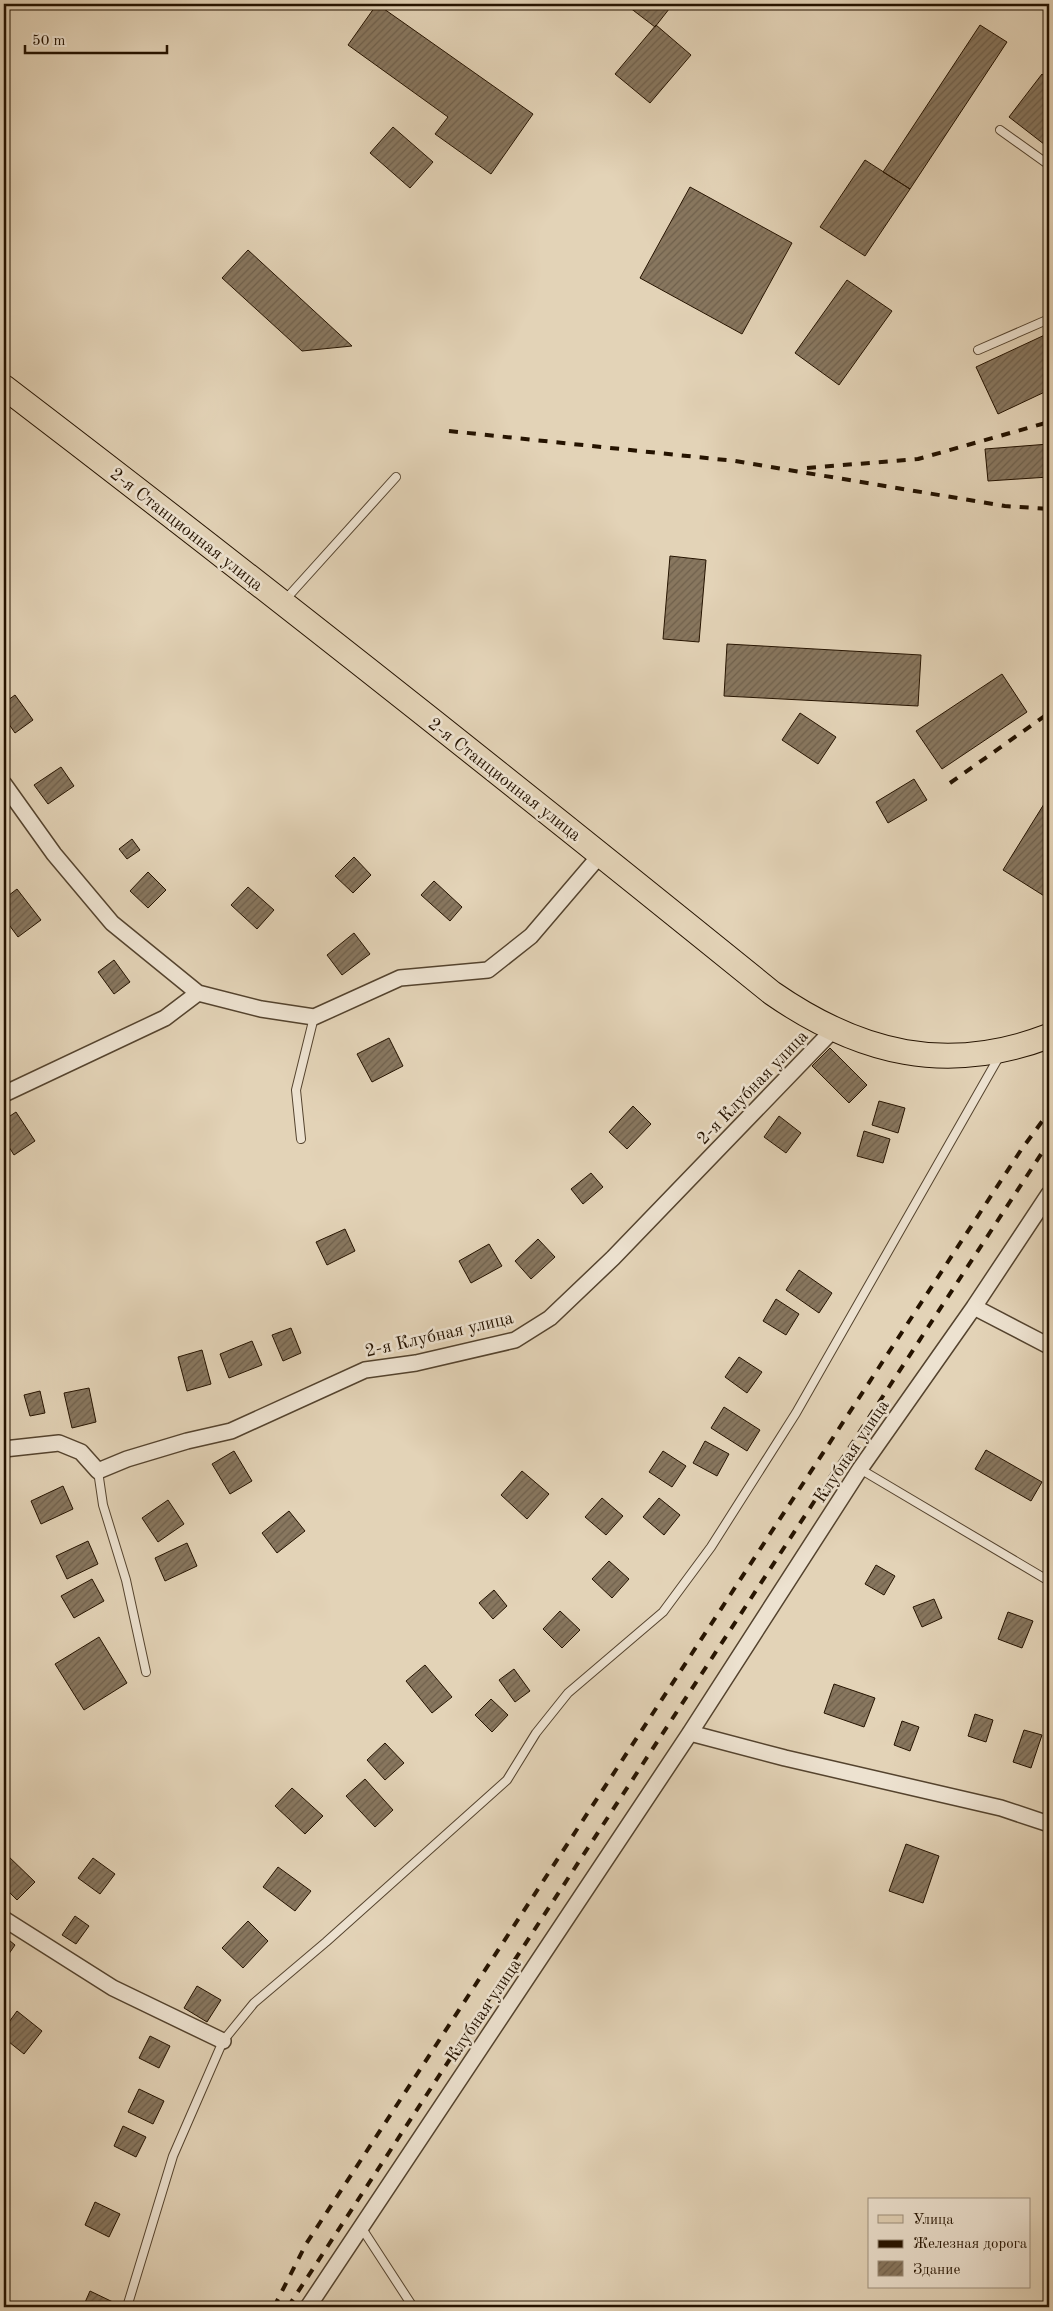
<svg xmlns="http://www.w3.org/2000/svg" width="1053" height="2311" viewBox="0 0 1053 2311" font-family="'Old Standard TT',serif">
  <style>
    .building { fill: url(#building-hatch); stroke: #251300 }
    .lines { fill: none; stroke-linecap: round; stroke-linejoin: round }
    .service-casing { stroke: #54432e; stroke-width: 10 }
    .minor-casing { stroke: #54432e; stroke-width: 18 }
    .primary-casing { stroke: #251300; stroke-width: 26 }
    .service { stroke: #ede2d0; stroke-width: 8 }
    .minor { stroke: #ede2d0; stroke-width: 15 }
    .primary { stroke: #e3d3b7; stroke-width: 24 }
    .rail { stroke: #251300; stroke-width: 4; stroke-dasharray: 9 9; stroke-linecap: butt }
    .labels { text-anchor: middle; stroke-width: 5; stroke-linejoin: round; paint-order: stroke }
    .street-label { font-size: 18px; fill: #251300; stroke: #ede2d0 }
  </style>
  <defs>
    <pattern id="building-hatch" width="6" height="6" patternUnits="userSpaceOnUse" patternTransform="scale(1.25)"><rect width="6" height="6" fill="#88775f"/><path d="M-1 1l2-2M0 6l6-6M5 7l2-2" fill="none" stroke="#6f604c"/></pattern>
  </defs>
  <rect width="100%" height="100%" fill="#e3d3b7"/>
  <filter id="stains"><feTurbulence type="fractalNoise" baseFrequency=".004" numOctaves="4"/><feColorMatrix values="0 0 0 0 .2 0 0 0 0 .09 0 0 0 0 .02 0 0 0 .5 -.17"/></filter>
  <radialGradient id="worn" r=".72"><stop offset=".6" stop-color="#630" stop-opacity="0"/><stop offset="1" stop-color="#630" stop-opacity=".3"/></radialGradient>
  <path class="building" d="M 377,4 L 533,114 L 491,174 L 435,134 L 448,117 L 348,45 Z
    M 625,4 L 673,4 L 655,27 Z
    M 656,25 L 691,55 L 650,103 L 615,74 Z
    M 980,25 L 1007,42 L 910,189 L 883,172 Z
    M 1042,74 L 1049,80 L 1049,148 L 1009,117 Z
    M 393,127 L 433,162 L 410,188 L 370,153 Z
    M 865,160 L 910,189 L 865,256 L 820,227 Z
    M 690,187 L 792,243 L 742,334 L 640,278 Z
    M 248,250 L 352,346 L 302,351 L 222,278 Z
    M 847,280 L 892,311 L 839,385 L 795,353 Z
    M 1049,333 L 1049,390 L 998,414 L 976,367 Z
    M 1049,444 L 1049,477 L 988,481 L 985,449 Z
    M 670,556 L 706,560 L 699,642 L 663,639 Z
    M 727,644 L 921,655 L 918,706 L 724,696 Z
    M 1002,674 L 1027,712 L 942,769 L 916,731 Z
    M 15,695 L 33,720 L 15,733 L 4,717 L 4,703 Z
    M 800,713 L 836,737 L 818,764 L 782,740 Z
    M 61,767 L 74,786 L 48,804 L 34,785 Z
    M 914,779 L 927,800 L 888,823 L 876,802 Z
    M 1049,796 L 1049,899 L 1003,870 Z
    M 132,839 L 140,850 L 127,859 L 119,849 Z
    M 354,857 L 371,875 L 353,893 L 335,876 Z
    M 148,872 L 166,890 L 148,908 L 130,891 Z
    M 434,881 L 462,907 L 450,921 L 421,895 Z
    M 248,887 L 274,910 L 257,929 L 231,905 Z
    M 17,889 L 41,920 L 18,937 L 4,918 L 4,899 Z
    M 354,933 L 370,954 L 342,975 L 327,955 Z
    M 114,960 L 130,982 L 114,994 L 98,972 Z
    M 389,1038 L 403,1066 L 372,1082 L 357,1054 Z
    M 830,1048 L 867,1085 L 849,1103 L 812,1066 Z
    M 879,1101 L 905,1108 L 898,1133 L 872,1125 Z
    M 633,1106 L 651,1124 L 627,1149 L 609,1132 Z
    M 16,1112 L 35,1141 L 14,1155 L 4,1139 L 4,1120 Z
    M 779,1116 L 801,1133 L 786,1153 L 764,1137 Z
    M 864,1131 L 890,1139 L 883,1163 L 857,1156 Z
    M 591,1173 L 603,1187 L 583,1204 L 571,1189 Z
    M 345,1229 L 355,1251 L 327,1265 L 316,1242 Z
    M 538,1239 L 555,1257 L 531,1279 L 515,1261 Z
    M 489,1244 L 502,1266 L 471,1283 L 459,1261 Z
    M 799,1270 L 832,1293 L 819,1313 L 786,1290 Z
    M 776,1299 L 799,1314 L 786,1335 L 763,1321 Z
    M 291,1328 L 301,1353 L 283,1361 L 272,1335 Z
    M 252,1341 L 262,1365 L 229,1378 L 220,1354 Z
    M 202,1350 L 211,1384 L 187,1391 L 178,1357 Z
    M 739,1357 L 762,1372 L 747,1393 L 725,1377 Z
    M 89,1388 L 96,1422 L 72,1428 L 64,1393 Z
    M 40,1391 L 45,1413 L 30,1416 L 24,1395 Z
    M 724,1407 L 760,1430 L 747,1451 L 711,1428 Z
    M 705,1441 L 729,1454 L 717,1476 L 693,1463 Z
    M 986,1450 L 1042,1482 L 1031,1501 L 975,1469 Z
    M 234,1451 L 252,1481 L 230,1494 L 212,1464 Z
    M 663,1451 L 686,1466 L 672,1487 L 649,1472 Z
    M 522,1471 L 549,1494 L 527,1519 L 501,1495 Z
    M 63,1486 L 73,1509 L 41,1524 L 31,1501 Z
    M 602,1498 L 623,1516 L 606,1535 L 585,1517 Z
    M 659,1498 L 680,1515 L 664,1535 L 643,1517 Z
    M 168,1500 L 184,1524 L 158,1542 L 142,1518 Z
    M 289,1511 L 305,1531 L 277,1553 L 262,1533 Z
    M 88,1541 L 98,1564 L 67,1579 L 56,1556 Z
    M 187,1543 L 197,1566 L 165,1581 L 155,1558 Z
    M 609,1561 L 629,1579 L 612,1598 L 592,1579 Z
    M 876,1565 L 895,1576 L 884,1595 L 865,1584 Z
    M 92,1579 L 104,1601 L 74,1618 L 61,1596 Z
    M 494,1590 L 507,1606 L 493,1619 L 479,1603 Z
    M 934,1599 L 942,1618 L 922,1627 L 913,1607 Z
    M 560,1611 L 580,1630 L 562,1648 L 543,1629 Z
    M 1008,1612 L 1033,1621 L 1022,1648 L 998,1639 Z
    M 99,1637 L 127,1683 L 84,1710 L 55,1664 Z
    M 425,1665 L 452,1697 L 432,1713 L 406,1681 Z
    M 514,1669 L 530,1691 L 515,1702 L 499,1680 Z
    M 834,1684 L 875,1698 L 864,1727 L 824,1713 Z
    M 491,1699 L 508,1715 L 492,1732 L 475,1715 Z
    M 975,1714 L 993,1720 L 986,1742 L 968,1736 Z
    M 902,1721 L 919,1727 L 910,1751 L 894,1745 Z
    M 1024,1730 L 1042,1735 L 1031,1768 L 1013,1762 Z
    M 385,1743 L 404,1763 L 385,1780 L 367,1760 Z
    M 365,1779 L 393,1810 L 375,1827 L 346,1796 Z
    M 292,1788 L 323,1816 L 305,1834 L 275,1806 Z
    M 906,1844 L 939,1856 L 923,1903 L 889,1891 Z
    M 6,1854 L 35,1882 L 17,1900 L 4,1887 L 4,1856 Z
    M 93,1858 L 115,1874 L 100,1894 L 78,1878 Z
    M 278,1867 L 311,1891 L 295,1911 L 263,1887 Z
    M 75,1916 L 89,1926 L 76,1944 L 62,1935 Z
    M 248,1921 L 268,1941 L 243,1968 L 222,1948 Z
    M 4,1936 L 15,1945 L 4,1961 Z
    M 197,1986 L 221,2000 L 207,2022 L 184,2008 Z
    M 17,2011 L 42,2031 L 24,2054 L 4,2038 L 4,2029 Z
    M 150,2036 L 170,2046 L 159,2068 L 139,2058 Z
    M 139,2089 L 164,2101 L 153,2124 L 128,2112 Z
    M 123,2126 L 146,2137 L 136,2157 L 114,2146 Z
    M 95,2202 L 120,2214 L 109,2237 L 85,2225 Z
    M 90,2291 L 115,2303 L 113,2307 L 83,2307 Z"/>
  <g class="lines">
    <g class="service-casing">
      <path id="service" d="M 1000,130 L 1049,165
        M 978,350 L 1049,319
        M 285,600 L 396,477
        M 301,1139 L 296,1090 L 314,1017
        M 860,1469 L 1049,1581
        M 98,1471 L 103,1505 L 126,1580 L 146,1672
        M 361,2227 L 413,2307
        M 127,2307 L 173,2156 L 223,2041 L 254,2003 L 326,1942 L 507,1780 L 536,1733 L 568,1693 L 663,1612 L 711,1547 L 796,1413 L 1000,1055"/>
    </g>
    <g class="minor-casing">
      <path id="minor" d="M 4,784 L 54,854 L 112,923 L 198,993 L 261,1009 L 314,1017 L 400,978 L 488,970 L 531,936 L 601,854
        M 4,1094 L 165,1018 L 198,993
        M 974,1307 L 1049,1346
        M 4,1449 L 59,1443 L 81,1452 L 98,1471 L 127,1459 L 187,1441 L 231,1431 L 365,1370 L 416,1363 L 515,1340 L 550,1318 L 613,1258 L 833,1030
        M 690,1733 L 785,1758 L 1001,1808 L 1049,1824
        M 4,1919 L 113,1988 L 223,2041
        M 308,2307 L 690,1733 L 860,1469 L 974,1307 L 1049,1194"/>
    </g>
    <g class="primary-casing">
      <path id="primary" d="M 4,387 C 263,585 519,788 772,993 C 860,1054 947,1075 1049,1036"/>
    </g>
    <use href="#service" class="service"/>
    <use href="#minor" class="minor"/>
    <use href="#primary" class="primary"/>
    <path class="rail" d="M 449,431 L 735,461 L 1005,506 L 1049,509
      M 807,468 L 918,459 L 1049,422
      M 950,783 L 1049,713
      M 274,2307 L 306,2244 L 1021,1150 L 1049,1112
      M 288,2307 L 1049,1142"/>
  </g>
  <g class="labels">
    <g class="street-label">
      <text transform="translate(187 529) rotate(38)" y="6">2-я Станционная улица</text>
      <text transform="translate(505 779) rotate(38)" y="6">2-я Станционная улица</text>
      <text transform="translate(752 1087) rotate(-46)" y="6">2-я Клубная улица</text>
      <text transform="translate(439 1334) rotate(-13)" y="6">2-я Клубная улица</text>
      <text transform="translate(851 1451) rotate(-56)" y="6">Клубная улица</text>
      <text transform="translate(483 2010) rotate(-56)" y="6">Клубная улица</text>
    </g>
  </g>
  <rect width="1053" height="2311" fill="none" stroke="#e3d3b7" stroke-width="20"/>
  <rect x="5" y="5" width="1043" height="2301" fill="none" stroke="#251300" stroke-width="2.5"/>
  <rect x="10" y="10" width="1033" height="2291" fill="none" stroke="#251300"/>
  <rect x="868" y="2198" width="162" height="90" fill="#ede2d0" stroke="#9d8f7d"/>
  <rect x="878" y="2215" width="25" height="8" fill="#e3d3b7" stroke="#9d8f7d"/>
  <text x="913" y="2224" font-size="15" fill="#251300">Улица</text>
  <rect x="878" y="2240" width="25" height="8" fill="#251300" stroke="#9d8f7d"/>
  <text x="913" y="2248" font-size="15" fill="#251300">Железная дорога</text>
  <rect x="878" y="2261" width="25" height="15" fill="url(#building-hatch)" stroke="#9d8f7d"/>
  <text x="913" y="2274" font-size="15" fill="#251300">Здание</text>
  <path d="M25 45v8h142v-8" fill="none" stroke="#251300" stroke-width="2.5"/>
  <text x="32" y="45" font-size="15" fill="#251300" stroke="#ede2d0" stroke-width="4" paint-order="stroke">50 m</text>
  <rect width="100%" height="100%" filter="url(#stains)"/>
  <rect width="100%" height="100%" fill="url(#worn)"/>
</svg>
